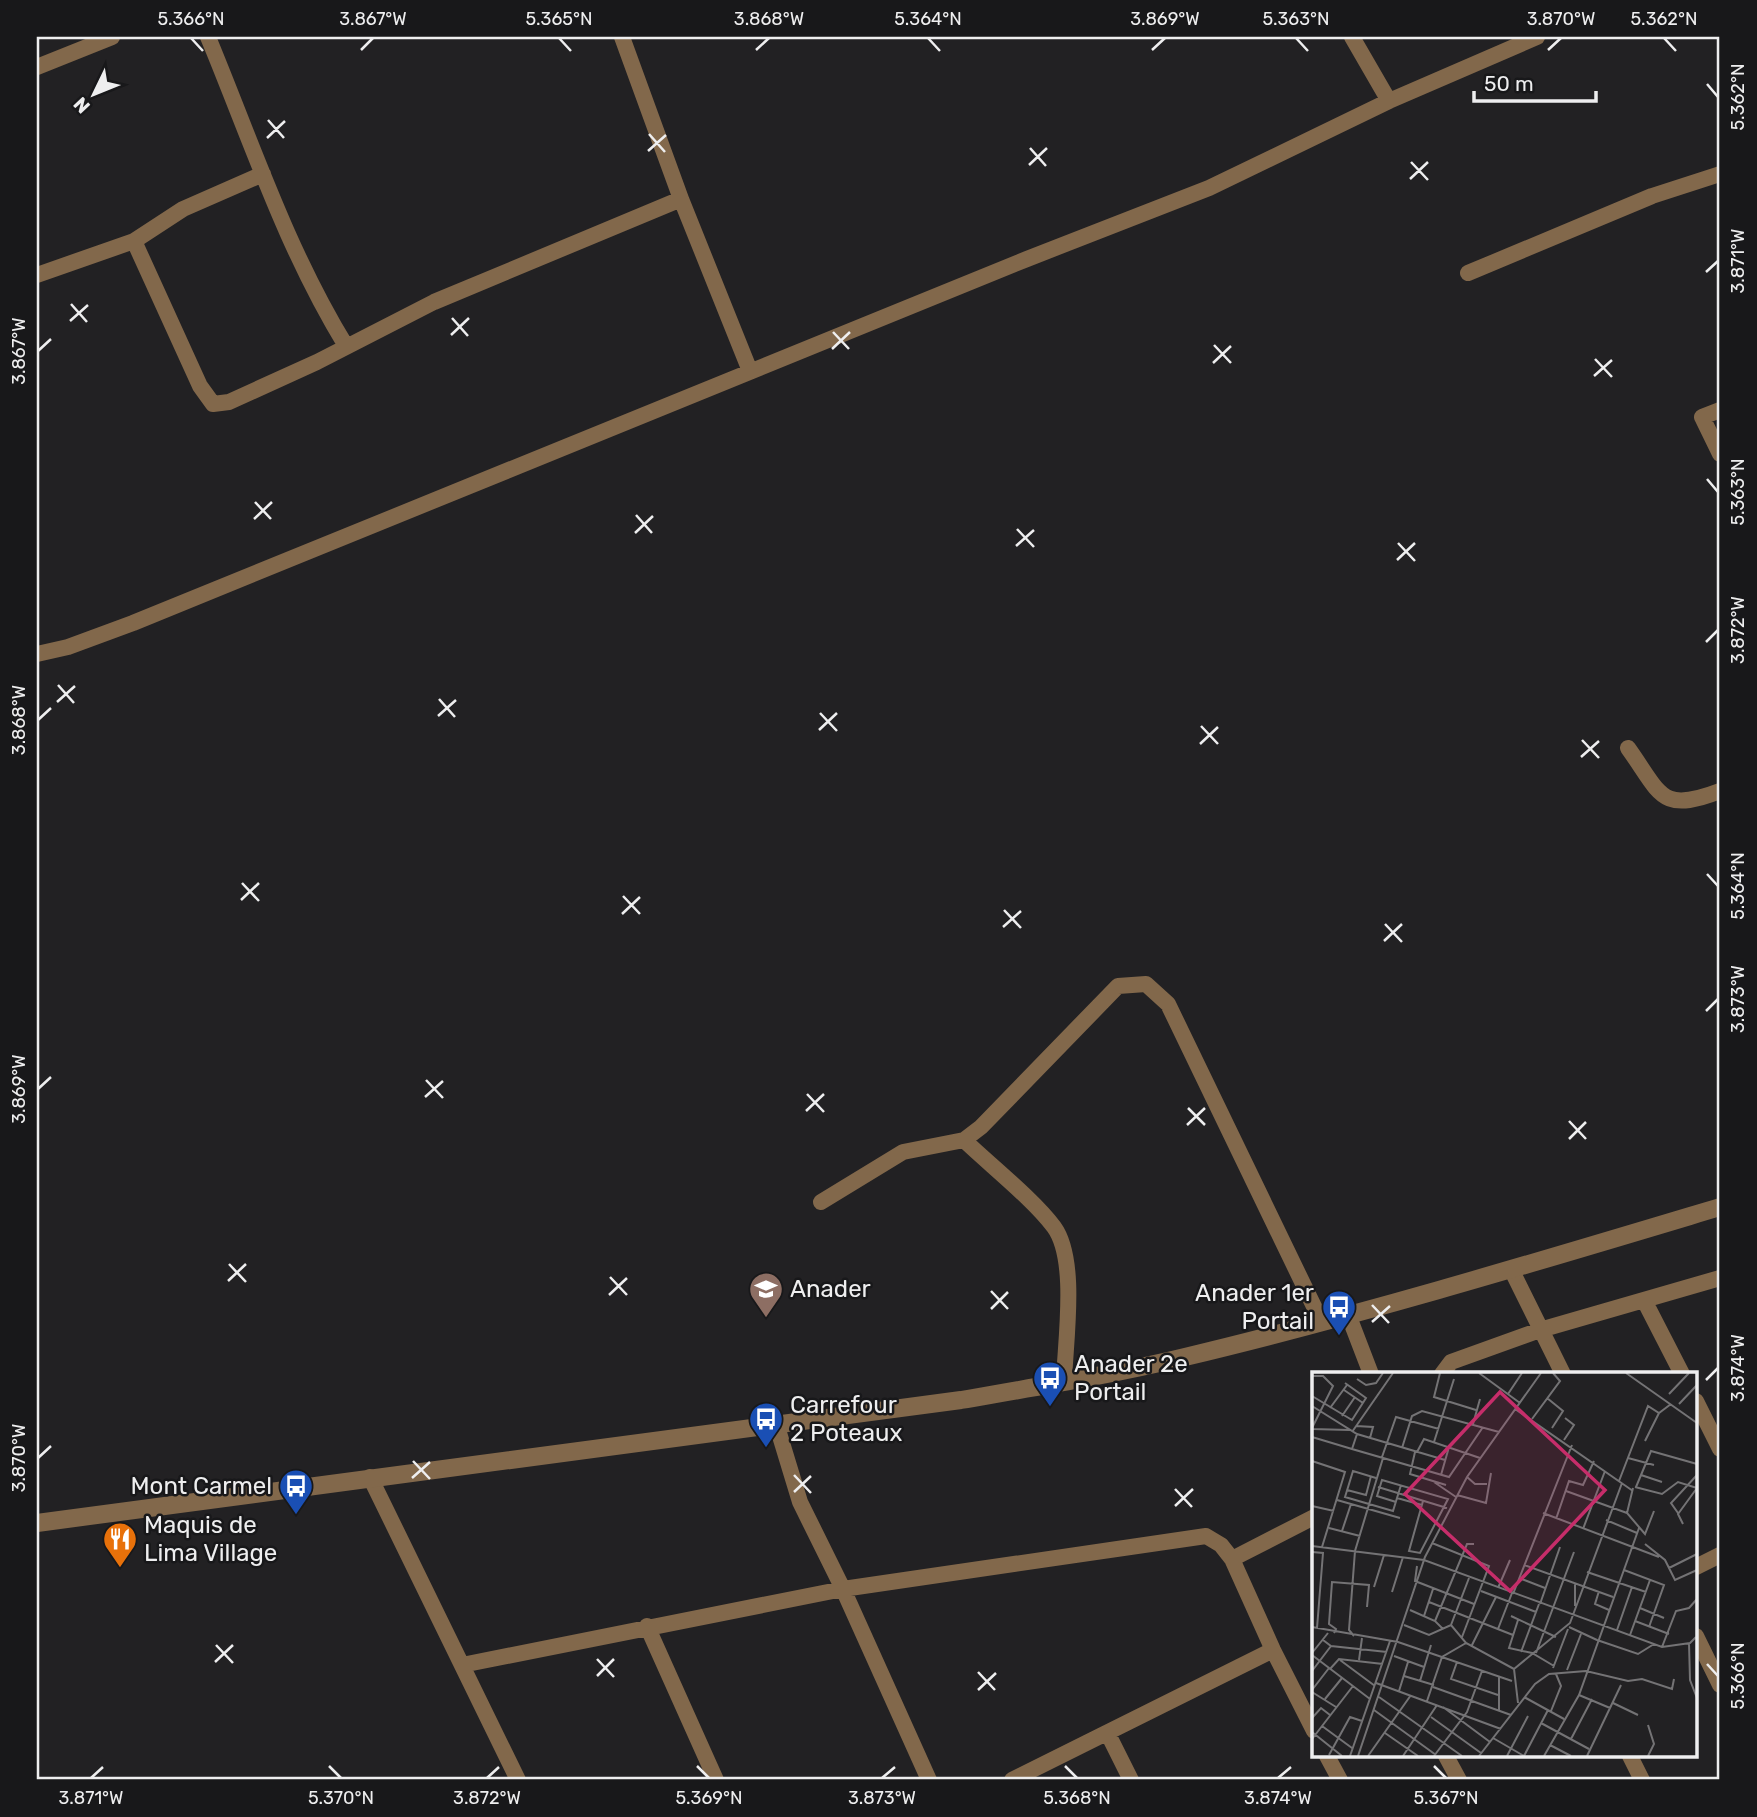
<svg xmlns="http://www.w3.org/2000/svg" width="1757" height="1817" viewBox="0 0 1757 1817" font-family="Rubik,sans-serif">
  <style>
    .lines { fill: none; stroke-linecap: round; stroke-linejoin: round }
    .minor { stroke: #82684b; stroke-width: 16 }
    .tertiary { stroke: #82684b; stroke-width: 18 }
    .ticks { fill: none; stroke: #eeeeef; stroke-width: 2.5 }
    .labels { text-anchor: middle; stroke-width: 5; stroke-linejoin: round; paint-order: stroke }
    .poi-label { font-size: 24px; fill: #eeeeef; stroke: #18181a; text-anchor: start }
    .inset-road { fill: none; stroke: #747375; stroke-width: 2 }
    .view { fill: #c62d6a; fill-opacity: 0.15; stroke: #c62d6a; stroke-width: 3.5 }
    .inset-edge { fill: none; stroke: #eeeeef; stroke-width: 3.5 }
    .neatline { fill: none; stroke: #eeeeef; stroke-width: 2.5 }
    .ticks-label { font-size: 18px; text-anchor: middle; fill: #eeeeef }
  </style>
  <rect width="100%" height="100%" fill="#222123"/>
  <g class="lines">
    <path class="minor" d="M 208,37 C 252,143 286,248 346,346
      M 622,37 L 681,199 L 750,371
      M 1352,37 L 1389,101
      M 37,67 L 112,37
      M 134,241 L 183,209 L 263,174
      M 1468,273 L 1652,196 L 1720,174
      M 37,275 L 134,241 L 200,386 L 213,404 L 229,402 L 317,362 L 434,302 L 681,199
      M 1720,410 L 1702,417 L 1720,454
      M 37,654 L 68,647 L 133,623 L 1027,259 L 1209,188 L 1389,101 L 1537,37
      M 1628,748 C 1661,794 1660,814 1720,791
      M 964,1140 C 990,1165 1033,1199 1054,1227 C 1078,1260 1065,1342 1064,1382
      M 821,1202 L 903,1152 L 964,1140 L 981,1127 L 1118,986 L 1146,984 L 1168,1004 L 1321,1321
      M 1511,1269 L 1563,1374
      M 1645,1302 L 1682,1374
      M 1348,1314 L 1371,1374
      M 1442,1374 L 1451,1362 L 1540,1330 L 1720,1278
      M 1696,1401 L 1720,1449
      M 776,1423 L 800,1502 L 843,1589 L 929,1780
      M 370,1477 L 518,1780
      M 1232,1559 L 1314,1517
      M 1696,1567 L 1720,1555
      M 647,1626 L 716,1780
      M 1696,1636 L 1720,1685
      M 462,1665 L 843,1589 L 1206,1536 L 1221,1545 L 1232,1559 L 1273,1650 L 1314,1731
      M 1108,1734 L 1131,1780
      M 1327,1756 L 1340,1780
      M 1446,1756 L 1459,1780
      M 1630,1756 L 1642,1780
      M 1012,1780 L 1273,1650"/>
    <path class="tertiary" d="M 37,1523 L 961,1400 C 1036,1387 1111,1375 1185,1357 C 1365,1314 1543,1260 1720,1207"/>
  </g>
  <path class="ticks" d="M 191,38 L 203,51M 559,38 L 571,51M 928,38 L 940,51M 1296,38 L 1308,51M 1664,38 L 1676,51M 361,50 L 373,38M 756,50 L 769,38M 1152,50 L 1165,38M 1548,50 L 1561,38M 1707,84 L 1718,97M 268,120 L 284,138M 649,134 L 665,152M 267,138 L 285,121M 1030,148 L 1046,166M 648,151 L 666,135M 1411,162 L 1428,180M 1029,165 L 1047,148M 1410,179 L 1428,162M 1706,272 L 1718,261M 71,304 L 87,322M 452,318 L 468,336M 70,321 L 88,305M 833,332 L 849,349M 451,335 L 469,318M 1214,345 L 1231,363M 832,349 L 850,332M 38,351 L 51,339M 1595,359 L 1612,377M 1213,363 L 1231,346M 1594,376 L 1612,360M 1707,479 L 1718,492M 255,502 L 271,519M 636,515 L 652,533M 254,519 L 272,502M 1017,529 L 1034,547M 635,533 L 653,516M 1398,543 L 1415,561M 1016,546 L 1034,530M 1397,560 L 1415,543M 1706,642 L 1718,630M 58,685 L 74,703M 439,699 L 455,717M 57,702 L 75,686M 820,713 L 837,731M 438,716 L 456,700M 38,720 L 51,708M 1201,726 L 1218,744M 819,730 L 837,713M 1582,740 L 1599,758M 1200,744 L 1218,727M 1581,757 L 1599,741M 1707,874 L 1718,886M 242,883 L 259,901M 623,896 L 640,914M 241,900 L 259,883M 1004,910 L 1021,928M 622,914 L 640,897M 1385,924 L 1402,942M 1003,927 L 1021,911M 1384,941 L 1402,924M 1706,1011 L 1718,999M 426,1080 L 443,1098M 38,1089 L 51,1077M 807,1094 L 824,1112M 425,1097 L 443,1081M 1188,1108 L 1205,1125M 806,1111 L 824,1094M 1569,1121 L 1586,1139M 1187,1125 L 1205,1108M 1569,1139 L 1586,1122M 229,1264 L 246,1282M 610,1277 L 627,1295M 228,1281 L 246,1264M 991,1291 L 1008,1309M 609,1295 L 627,1278M 1372,1305 L 1389,1323M 991,1309 L 1008,1292M 1372,1322 L 1390,1306M 1706,1380 L 1718,1368M 38,1458 L 51,1446M 413,1461 L 430,1479M 794,1475 L 811,1493M 412,1478 L 430,1462M 1175,1489 L 1192,1507M 794,1492 L 811,1476M 1175,1506 L 1193,1489M 216,1645 L 233,1663M 597,1659 L 614,1677M 215,1662 L 233,1645M 1707,1664 L 1718,1676M 978,1672 L 995,1690M 597,1676 L 614,1659M 978,1690 L 996,1673M 329,1766 L 341,1778M 697,1766 L 709,1778M 1065,1766 L 1077,1778M 1434,1766 L 1446,1778M 91,1778 L 103,1767M 487,1778 L 499,1767M 882,1778 L 895,1767M 1278,1778 L 1291,1767"/>
  <defs>
    <g id="school-pin" transform="scale(1.75)"><path d="M0 17L-7.5 6A9.5 9.5 0 1 1 7.5 6Z" fill="#8d6e63" stroke="#18181a"/><path d="M0-5L7-2L0 1L-7-2ZM-4 1L0 2.5L4 1V4Q0 6-4 4Z" fill="#fff"/></g>
    <g id="bus-pin" transform="scale(1.75)"><path d="M0 17L-7.5 6A9.5 9.5 0 1 1 7.5 6Z" fill="#1a4fb4" stroke="#18181a"/><path d="M-5-6H5V4H4V6H2V4H-2V6H-4V4H-5ZM-3.5-4V0h7V-4ZM-3.5 1.2v1.5H-2V1.2ZM2 1.2v1.5H3.5V1.2Z" fill="#fff"/></g>
    <g id="restaurant-pin" transform="scale(1.75)"><path d="M0 17L-7.5 6A9.5 9.5 0 1 1 7.5 6Z" fill="#e8710a" stroke="#18181a"/><path d="M-5-6h1v4h1v-4h1v4h1v-4h1v5L-1.5 .5V6h-2V.5L-5-1ZM5-6V6H3V1.5H1.5Q1.5-4 5-6Z" fill="#fff"/></g>
  </defs>
  <g fill-rule="evenodd">
    <use href="#school-pin" x="766" y="1289"/>
    <use href="#bus-pin" x="1339" y="1307"/>
    <use href="#bus-pin" x="1050" y="1378"/>
    <use href="#bus-pin" x="766" y="1419"/>
    <use href="#bus-pin" x="296" y="1486"/>
    <use href="#restaurant-pin" x="120" y="1539"/>
  </g>
  <g class="labels">
    <g class="poi-label">
      <text x="790" y="1297">Anader</text>
      <text x="1314" y="1301" text-anchor="end">Anader 1er<tspan x="1314" dy="28">Portail</tspan></text>
      <text x="1074" y="1372">Anader 2e<tspan x="1074" dy="28">Portail</tspan></text>
      <text x="790" y="1413">Carrefour<tspan x="790" dy="28">2 Poteaux</tspan></text>
      <text x="272" y="1494" text-anchor="end">Mont Carmel</text>
      <text x="144" y="1533">Maquis de<tspan x="144" dy="28">Lima Village</tspan></text>
    </g>
  </g>
  <g transform="translate(1312 1372)">
    <rect width="385" height="385" fill="#222123"/>
    <path class="inset-road" d="M 128,1 L 122,25 L 164,38M 167,1 L 208,31M 314,1 L 385,51M 0,4 L 11,4 L 21,14 L 0,56M 45,7 L 54,13 L 64,11 L 71,1M 32,18 L 51,31M 196,22 L 210,1M 357,22 L 377,1M 0,24 L 40,48 L 54,26 L 33,11M 235,26 L 251,39 L 240,56M 367,32 L 385,13M 0,34 L 45,62 L 133,88M 18,36 L 35,13M 203,37 L 321,119M 30,44 L 43,25M 220,47 L 248,9 L 241,1M 161,52 L 168,27M 44,54 L 61,55 L 58,66M 0,57 L 37,58M 40,60 L 81,1M 45,62 L 40,77 L 137,105 L 171,55M 0,65 L 40,77M 252,68 L 262,53 L 253,46M 333,69 L 347,41M 122,70 L 142,7M 90,76 L 100,44 L 110,39 L 187,60M 103,80 L 98,102 L 134,113M 105,80 L 112,67 L 168,86M 70,85 L 84,45 L 127,57M 316,86 L 342,93M 0,89 L 33,100 L 10,175M 129,103 L 137,75M 329,103 L 350,110M 155,105 L 163,112 L 175,112M 64,106 L 41,99 L 33,125 L 81,139 L 89,113M 307,109 L 336,34 L 347,41 L 359,32M 122,110 L 144,125M 66,115 L 135,136M 323,115 L 350,122 L 366,110 L 385,116M 324,115 L 339,79 L 385,92M 321,116 L 315,141 L 333,162 L 342,139M 35,118 L 54,123 L 59,104M 254,119 L 315,141M 145,123 L 174,131 L 179,101M 85,126 L 110,133M 25,128 L 88,146M 84,130 L 65,124 L 70,108 L 136,127 L 108,181 L 97,179 L 111,129M 0,134 L 22,139M 231,141 L 347,185M 366,141 L 359,131 L 385,103M 244,147 L 257,109 L 271,113 L 282,89M 294,148 L 325,161M 371,152 L 366,142 L 385,116M 17,156 L 48,164M 271,157 L 293,99M 30,159 L 39,132M 120,171 L 177,194 L 150,265M 333,172 L 353,188 L 363,208 L 385,198M 0,174 L 112,188 L 350,275 L 378,271 L 384,265M 0,180 L 11,181 L 5,256M 212,193 L 301,225M 105,194 L 103,209 L 162,232M 357,196 L 385,182M 312,198 L 352,213 L 337,255M 275,200 L 334,220M 207,206 L 233,216M 62,215 L 72,183M 186,216 L 198,188M 169,219 L 224,240M 287,219 L 283,232 L 297,238M 80,220 L 91,185M 201,222 L 260,73M 117,230 L 201,263M 228,232 L 248,175M 263,234 L 263,211M 328,236 L 352,246M 98,238 L 123,249 L 131,257M 112,244 L 121,217M 199,244 L 244,265M 206,248 L 197,276 L 220,281 L 242,294M 123,249 L 155,172 L 162,172M 323,249 L 357,262M 92,253 L 117,263 L 139,253 L 154,271 L 202,297 L 206,331M 139,253 L 157,206M 0,255 L 86,270 L 200,309M 257,255 L 285,268M 186,257 L 200,221M 305,258 L 320,215M 22,261 L 24,257 L 17,252 L 20,210 L 57,213 L 55,235M 318,263 L 338,208M 42,264 L 37,258 L 43,179 L 71,86M 11,268 L 19,274 L 75,280M 285,268 L 326,282 L 342,272M 377,271 L 378,308 L 385,326M 160,273 L 184,225M 350,275 L 364,239 L 377,236 L 385,227M 209,280 L 227,232M 0,281 L 16,261M 224,281 L 262,180M 0,283 L 58,327M 82,284 L 112,295M 28,288 L 63,314M 47,288 L 50,266M 145,290 L 139,307 L 186,323M 241,296 L 256,257M 18,297 L 27,287 L 71,292M 202,297 L 258,251 L 310,111M 255,298 L 269,262M 0,299 L 19,274M 92,304 L 122,313M 108,309 L 119,273M 64,311 L 189,357M 121,315 L 199,343M 0,318 L 17,296M 87,319 L 96,290M 0,320 L 24,335M 267,323 L 298,336M 67,325 L 150,384M 212,325 L 252,347M 13,327 L 30,306M 115,329 L 130,285 L 154,271M 301,331 L 326,343M 131,335 L 178,370M 62,338 L 124,383M 187,339 L 187,305M 239,339 L 249,314 L 244,302M 119,345 L 169,381M 0,346 L 9,336 L 18,343M 229,351 L 277,377M 10,354 L 40,376M 0,360 L 30,384M 73,361 L 106,384M 181,366 L 212,384M 0,367 L 41,314M 259,367 L 280,327M 238,373 L 259,384M 17,383 L 38,345 L 50,349M 38,384 L 78,269M 46,384 L 113,185 L 155,105 L 229,1M 56,384 L 99,323M 91,384 L 125,333M 122,384 L 155,340 L 170,299M 167,384 L 223,312 L 237,302 L 274,299 L 316,309 L 330,307 L 360,317 L 362,307M 195,384 L 216,344M 212,384 L 236,338M 232,384 L 267,323 L 327,156M 275,384 L 309,313M 336,384 L 342,372 L 336,353"/>
    <path class="view" d="M 188,20 L 293,118 L 198,219 L 93,122 Z"/>
    <rect width="385" height="385" class="inset-edge"/>
  </g>
  <rect width="1757" height="1817" fill="none" stroke="#18181a" stroke-width="77"/>
  <g transform="translate(94 94) rotate(227)" stroke="#18181a" stroke-width="5" paint-order="stroke">
  <path d="M0-5L12 26L0 18L-12 26Z" fill="#eeeeef"/>
  <text y="-10" font-size="19" font-weight="bold" text-anchor="middle" fill="#eeeeef">N</text>
  </g>
  <path d="M1474 91v10h122v-10" fill="none" stroke="#eeeeef" stroke-width="3.5"/>
  <text x="1484" y="91" font-size="21" fill="#eeeeef" stroke="#18181a" stroke-width="5" paint-order="stroke">50 m</text>
  <rect x="38" y="38" width="1680" height="1740" class="neatline"/>
  <g class="ticks-label">
    <text x="191" y="25">5.366°N</text>
    <text x="373" y="25">3.867°W</text>
    <text x="559" y="25">5.365°N</text>
    <text x="769" y="25">3.868°W</text>
    <text x="928" y="25">5.364°N</text>
    <text x="1165" y="25">3.869°W</text>
    <text x="1296" y="25">5.363°N</text>
    <text x="1561" y="25">3.870°W</text>
    <text x="1664" y="25">5.362°N</text>
    <text transform="translate(1738 97) rotate(-90)" y="6">5.362°N</text>
    <text transform="translate(1738 261) rotate(-90)" y="6">3.871°W</text>
    <text transform="translate(19 351) rotate(-90)" y="6">3.867°W</text>
    <text transform="translate(1738 492) rotate(-90)" y="6">5.363°N</text>
    <text transform="translate(1738 630) rotate(-90)" y="6">3.872°W</text>
    <text transform="translate(19 720) rotate(-90)" y="6">3.868°W</text>
    <text transform="translate(1738 886) rotate(-90)" y="6">5.364°N</text>
    <text transform="translate(1738 999) rotate(-90)" y="6">3.873°W</text>
    <text transform="translate(19 1089) rotate(-90)" y="6">3.869°W</text>
    <text transform="translate(1738 1368) rotate(-90)" y="6">3.874°W</text>
    <text transform="translate(19 1458) rotate(-90)" y="6">3.870°W</text>
    <text transform="translate(1738 1676) rotate(-90)" y="6">5.366°N</text>
    <text x="91" y="1804">3.871°W</text>
    <text x="341" y="1804">5.370°N</text>
    <text x="487" y="1804">3.872°W</text>
    <text x="709" y="1804">5.369°N</text>
    <text x="882" y="1804">3.873°W</text>
    <text x="1077" y="1804">5.368°N</text>
    <text x="1278" y="1804">3.874°W</text>
    <text x="1446" y="1804">5.367°N</text>
  </g>
</svg>
